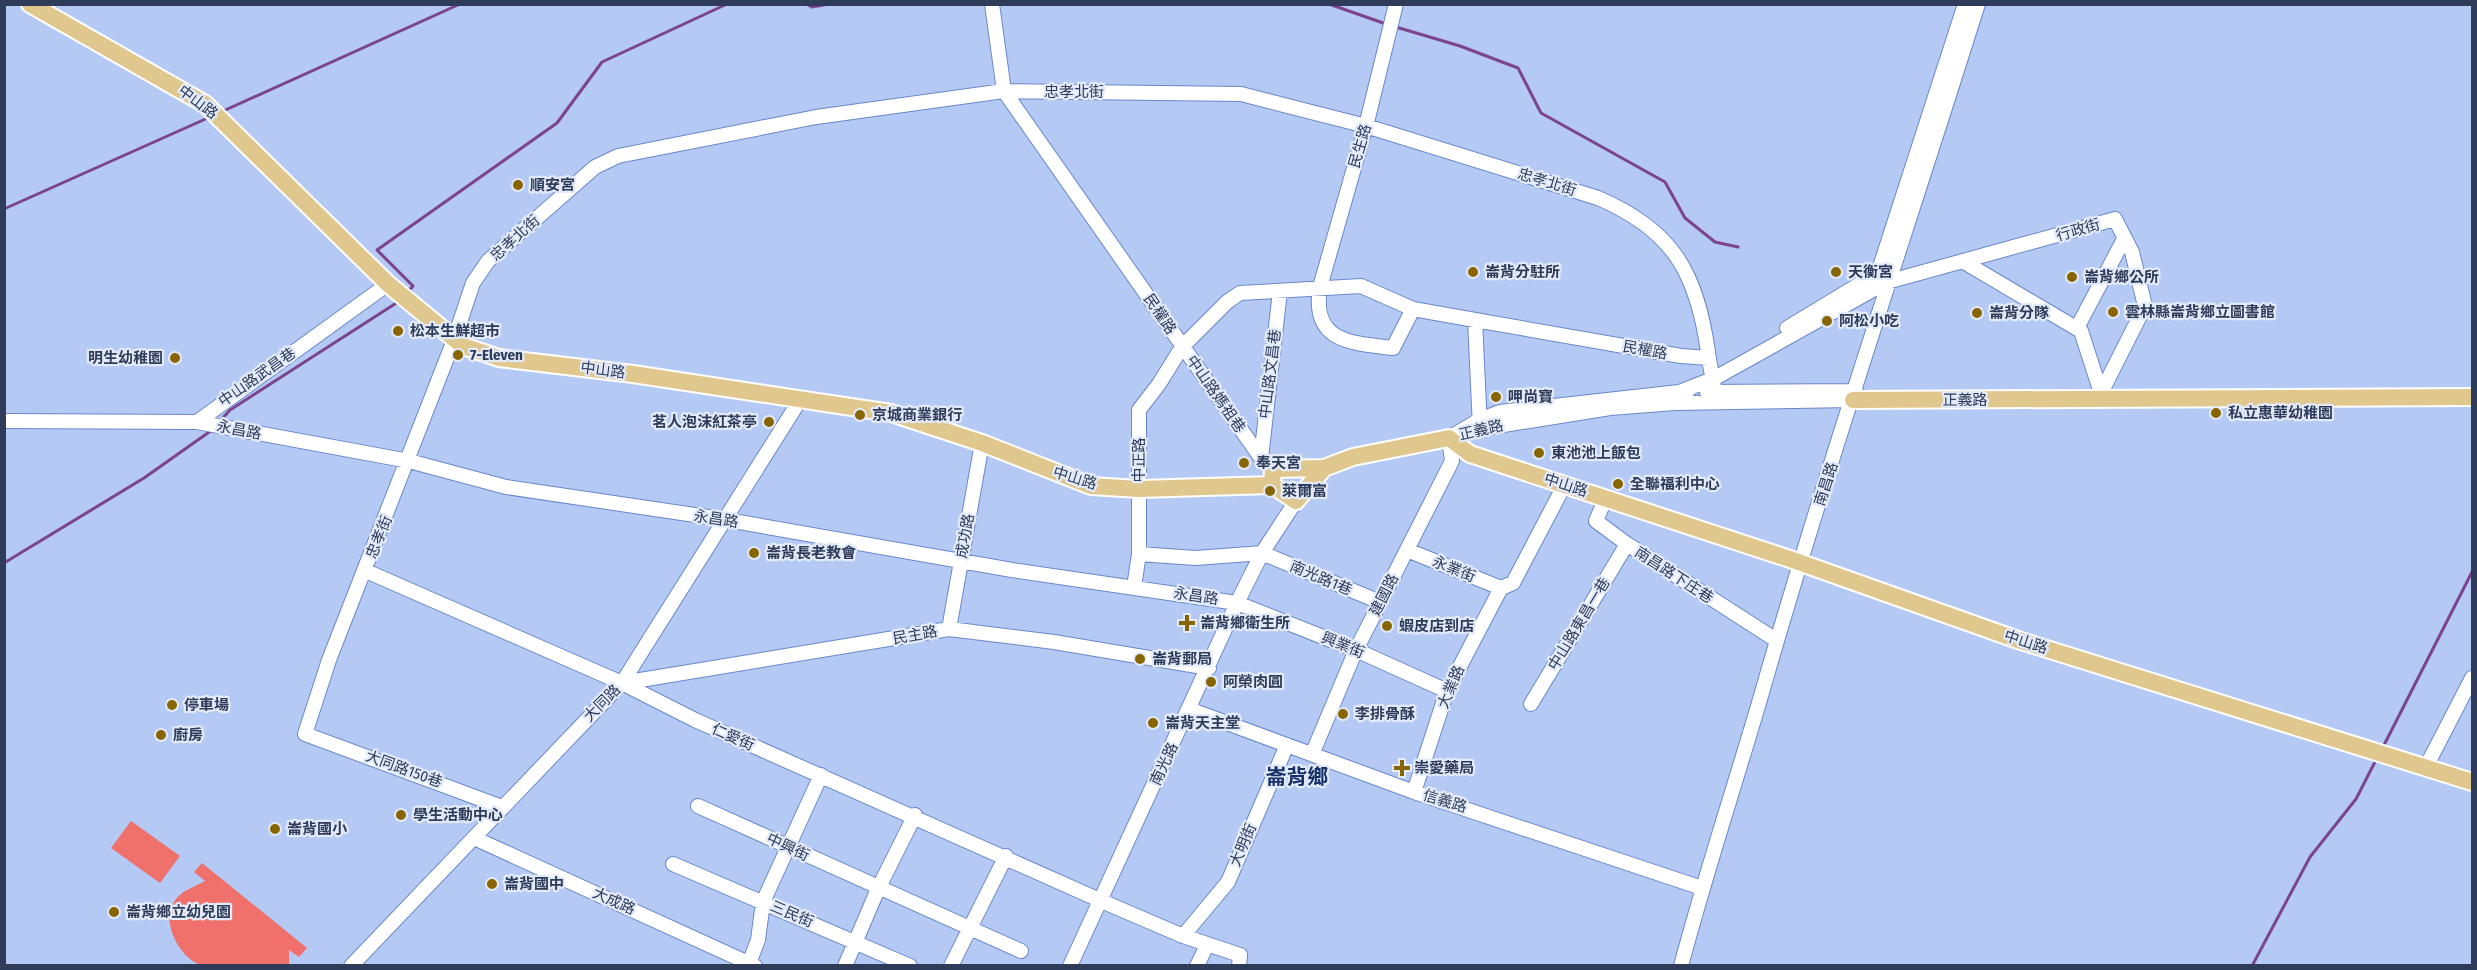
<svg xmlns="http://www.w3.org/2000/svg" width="2477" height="970" viewBox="0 0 2477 970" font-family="'Fira Sans Condensed','Noto Sans TC',sans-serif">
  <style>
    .green { fill: #f0716c }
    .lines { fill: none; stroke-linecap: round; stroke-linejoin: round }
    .stream { stroke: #7c448e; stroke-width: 3 }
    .minor-casing { stroke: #6988cc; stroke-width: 16 }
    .major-casing { stroke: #fff; stroke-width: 20 }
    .minor { stroke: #fff; stroke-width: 14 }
    .major { stroke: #e0c78e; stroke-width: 16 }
    .poi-dot { fill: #886501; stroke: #e2eaf9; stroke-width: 2 }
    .labels { text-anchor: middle; stroke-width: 4.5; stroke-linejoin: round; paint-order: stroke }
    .street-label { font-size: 15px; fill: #2e3c59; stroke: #e2eaf9 }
    .poi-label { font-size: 15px; font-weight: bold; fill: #2e3c59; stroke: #e2eaf9; text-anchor: start }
    .district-label { font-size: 21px; font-weight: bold; fill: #17306b; stroke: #e2eaf9 }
  </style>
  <rect width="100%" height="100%" fill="#b4c9f4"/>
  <path class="green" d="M 131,821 L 180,856 L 160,883 L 111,848 Z
    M 202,863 L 307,948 L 299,957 L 289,950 L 289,965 C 265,966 227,970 204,966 C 181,961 160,923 174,902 C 180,891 194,887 205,881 L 194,872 Z"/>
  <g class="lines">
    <path class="stream" d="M 806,4 L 812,7 L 829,4
      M 1329,4 L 1386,24
      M 1396,27 L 1460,46 L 1518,68 L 1541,113 L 1665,182 L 1685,218 L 1715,242 L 1738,247
      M 221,112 L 460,4
      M 4,209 L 210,117
      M 407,293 L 413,286 L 377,250 L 557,123 L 602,62 L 727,4
      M 220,421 L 230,410 L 401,300
      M 4,563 L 144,478 L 212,430
      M 2382,749 L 2472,572
      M 2252,966 L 2310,857 L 2356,799 L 2377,758"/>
    <g class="minor-casing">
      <path id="minor" d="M 992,4 L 1004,91 L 1261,458 L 1273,469
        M 1396,4 L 1366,126 L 1320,287 C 1311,342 1350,343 1393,348 L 1413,309
        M 1964,262 L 2081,331 L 2102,396
        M 1475,320 L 1681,356 L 1709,358
        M 1787,328 L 1878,273 L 1965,4
        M 2077,328 L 2124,239
        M 1707,392 L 1856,391
        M 1675,403 L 1682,391 L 1715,378 L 1887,282 L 2115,219 L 2132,252 L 2145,306 L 2102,391
        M 4,421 L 197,422 L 409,461 L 506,487 L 722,519 L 1012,570 L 1237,603 L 1356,650 L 1447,691
        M 197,422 L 388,284
        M 1473,430 L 1610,408 L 1675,403 L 1853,400
        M 1449,438 L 1479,420 L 1500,412 L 1688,391
        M 1261,458 L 1280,291
        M 1606,497 L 1596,521 L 1627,544 L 1776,640
        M 1407,550 L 1501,588
        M 1139,554 L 1196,558 L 1262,553 L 1380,602
        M 366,571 L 622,683 L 695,720 L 1113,906 L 1183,936 L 1240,955 L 1239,966
        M 1134,587 L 1139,554 L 1139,410 L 1159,384 L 1182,347 L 1227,302 L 1240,293 L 1361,286 L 1413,309 L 1475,320 L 1480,428
        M 1501,588 L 1513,583 L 1565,484
        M 949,629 L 982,443
        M 622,683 L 949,629 L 1054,642 L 1209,668
        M 1531,704 L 1627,544
        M 1189,709 L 1414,792 L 1702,888
        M 1313,752 L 1356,650 L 1452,461 L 1449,438
        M 2426,767 L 2472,678
        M 1414,792 L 1447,691 L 1501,588
        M 698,806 L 1021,951
        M 502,807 L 305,734 L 329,660 L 454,340 L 473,283 L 488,261 L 595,167 L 618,156 L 816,117 L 1004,91 L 1241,94 L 1366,126 L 1598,198 C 1673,230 1697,273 1708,352 C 1710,369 1715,384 1715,402
        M 474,838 L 755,966
        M 673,864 L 910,966
        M 1183,936 L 1228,882 L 1287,745
        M 351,966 L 622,683 L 800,400
        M 748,966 L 758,940 L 763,902 L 821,775
        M 845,966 L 878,889 L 915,815
        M 951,966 L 1006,856
        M 1070,966 L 1237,603 L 1262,553 L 1296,501
        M 1197,966 L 1207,945
        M 1681,966 C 1706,872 1736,782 1763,689 C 1829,459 1906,233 1978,4"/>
    </g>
    <g class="major-casing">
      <path id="major" d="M 30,4 L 205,104 L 388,284 L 463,346 L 499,358 L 633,374 L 891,413 L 982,443 L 1091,486 L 1139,489 L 1272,485
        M 1853,400 L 2472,397
        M 1272,485 L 1273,469 L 1324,468 L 1353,457 L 1449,438 L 1470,454 L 1790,559 L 2018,640 L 2472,782
        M 1272,485 L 1296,501 L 1324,468"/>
    </g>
    <use href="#minor" class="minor"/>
    <use href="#major" class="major"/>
  </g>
  <g class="poi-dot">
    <circle cx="518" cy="185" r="6"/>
    <circle cx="1473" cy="272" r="6"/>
    <circle cx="1836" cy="272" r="6"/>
    <circle cx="2072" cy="277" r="6"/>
    <circle cx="2113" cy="312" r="6"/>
    <circle cx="1977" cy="313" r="6"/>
    <circle cx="1827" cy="321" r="6"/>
    <circle cx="398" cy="331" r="6"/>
    <circle cx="458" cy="355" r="6"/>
    <circle cx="175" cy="358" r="6"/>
    <circle cx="1496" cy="397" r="6"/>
    <circle cx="2216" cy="413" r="6"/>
    <circle cx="860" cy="415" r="6"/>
    <circle cx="769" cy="422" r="6"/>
    <circle cx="1539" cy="453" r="6"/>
    <circle cx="1244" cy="463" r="6"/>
    <circle cx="1618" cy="484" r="6"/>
    <circle cx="1270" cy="491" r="6"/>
    <circle cx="754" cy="553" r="6"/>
    <path d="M1184 614h6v6h6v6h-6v6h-6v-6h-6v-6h6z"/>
    <circle cx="1387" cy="626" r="6"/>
    <circle cx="1140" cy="659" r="6"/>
    <circle cx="1211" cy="682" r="6"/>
    <circle cx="172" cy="705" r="6"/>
    <circle cx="1343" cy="714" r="6"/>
    <circle cx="1153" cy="723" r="6"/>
    <circle cx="161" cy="735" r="6"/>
    <path d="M1399 759h6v6h6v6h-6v6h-6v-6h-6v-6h6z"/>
    <circle cx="401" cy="815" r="6"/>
    <circle cx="275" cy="829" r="6"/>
    <circle cx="492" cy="884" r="6"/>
    <circle cx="114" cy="912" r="6"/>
  </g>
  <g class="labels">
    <g class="street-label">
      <text x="1074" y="97">忠孝北街</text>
      <text transform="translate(198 102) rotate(37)" y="5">中山路</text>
      <text transform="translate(1360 146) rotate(-74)" y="5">民生路</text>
      <text transform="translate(1547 182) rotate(17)" y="5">忠孝北街</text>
      <text transform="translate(2078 230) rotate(-16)" y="5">行政街</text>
      <text transform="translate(515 238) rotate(-42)" y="5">忠孝北街</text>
      <text transform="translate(1160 314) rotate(56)" y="5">民權路</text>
      <text transform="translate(1645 350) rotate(10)" y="5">民權路</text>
      <text transform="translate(603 370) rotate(7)" y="5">中山路</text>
      <text transform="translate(1270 374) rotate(-83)" y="5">中山路文昌巷</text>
      <text transform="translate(257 377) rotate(-35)" y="5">中山路武昌巷</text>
      <text transform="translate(1216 394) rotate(55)" y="5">中山路媽祖巷</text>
      <text x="1965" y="405">正義路</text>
      <text transform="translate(239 430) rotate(11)" y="5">永昌路</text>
      <text transform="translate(1481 430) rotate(-13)" y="5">正義路</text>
      <text transform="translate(1139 460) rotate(-90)" y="5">中正路</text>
      <text transform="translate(1075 478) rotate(17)" y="5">中山路</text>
      <text transform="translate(1826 484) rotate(-72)" y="5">南昌路</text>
      <text transform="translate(1566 485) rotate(18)" y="5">中山路</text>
      <text transform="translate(716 519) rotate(9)" y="5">永昌路</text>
      <text transform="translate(965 536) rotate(-80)" y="5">成功路</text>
      <text transform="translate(379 537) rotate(-68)" y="5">忠孝街</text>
      <text transform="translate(1454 569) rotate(22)" y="5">永業街</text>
      <text transform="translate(1674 575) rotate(33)" y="5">南昌路下庄巷</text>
      <text transform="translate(1321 578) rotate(23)" y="5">南光路1巷</text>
      <text transform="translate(1384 595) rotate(-63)" y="5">建國路</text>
      <text transform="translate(1196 596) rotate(9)" y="5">永昌路</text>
      <text transform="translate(1579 624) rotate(-59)" y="5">中山路東昌一巷</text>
      <text transform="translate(915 635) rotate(-10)" y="5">民主路</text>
      <text transform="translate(2026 642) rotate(18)" y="5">中山路</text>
      <text transform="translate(1343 645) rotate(22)" y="5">興業街</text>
      <text transform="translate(1451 687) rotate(-67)" y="5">大業路</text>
      <text transform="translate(602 703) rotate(-45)" y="5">大同路</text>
      <text transform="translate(733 737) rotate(24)" y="5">仁愛街</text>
      <text transform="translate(1164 764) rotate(-65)" y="5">南光路</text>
      <text transform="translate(404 769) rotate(20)" y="5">大同路150巷</text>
      <text transform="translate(1445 801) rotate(17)" y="5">信義路</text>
      <text transform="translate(1243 845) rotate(-67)" y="5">大明街</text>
      <text transform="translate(788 847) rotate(25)" y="5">中興街</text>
      <text transform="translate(614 901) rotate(24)" y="5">大成路</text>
      <text transform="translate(792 914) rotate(23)" y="5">三民街</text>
    </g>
    <g class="poi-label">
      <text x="530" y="190">順安宮</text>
      <text x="1485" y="277">崙背分駐所</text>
      <text x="1848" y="277">天衡宮</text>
      <text x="2084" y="282">崙背鄉公所</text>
      <text x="2125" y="317">雲林縣崙背鄉立圖書館</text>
      <text x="1989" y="318">崙背分隊</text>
      <text x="1839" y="326">阿松小吃</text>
      <text x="410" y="336">松本生鮮超市</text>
      <text x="470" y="360">7-Eleven</text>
      <text x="163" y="363" text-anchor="end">明生幼稚園</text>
      <text x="1508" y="402">呷尚寶</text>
      <text x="2228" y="418">私立惠華幼稚園</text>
      <text x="872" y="420">京城商業銀行</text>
      <text x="757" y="427" text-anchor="end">茗人泡沫紅茶亭</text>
      <text x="1551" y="458">東池池上飯包</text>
      <text x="1256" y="468">奉天宮</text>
      <text x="1630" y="489">全聯福利中心</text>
      <text x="1282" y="496">萊爾富</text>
      <text x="766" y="558">崙背長老教會</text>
      <text x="1200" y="628">崙背鄉衛生所</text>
      <text x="1399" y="631">蝦皮店到店</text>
      <text x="1152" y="664">崙背郵局</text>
      <text x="1223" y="687">阿榮肉圓</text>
      <text x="184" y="710">停車場</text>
      <text x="1355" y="719">李排骨酥</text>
      <text x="1165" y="728">崙背天主堂</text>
      <text x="173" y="740">廚房</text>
      <text x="1414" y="773">崇愛藥局</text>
      <text x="413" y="820">學生活動中心</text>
      <text x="287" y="834">崙背國小</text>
      <text x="504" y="889">崙背國中</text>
      <text x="126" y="917">崙背鄉立幼兒園</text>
    </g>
    <g class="district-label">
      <text x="1297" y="784">崙背鄉</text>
    </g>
  </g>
  <rect width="2477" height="970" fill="none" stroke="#2e3c59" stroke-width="12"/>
</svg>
